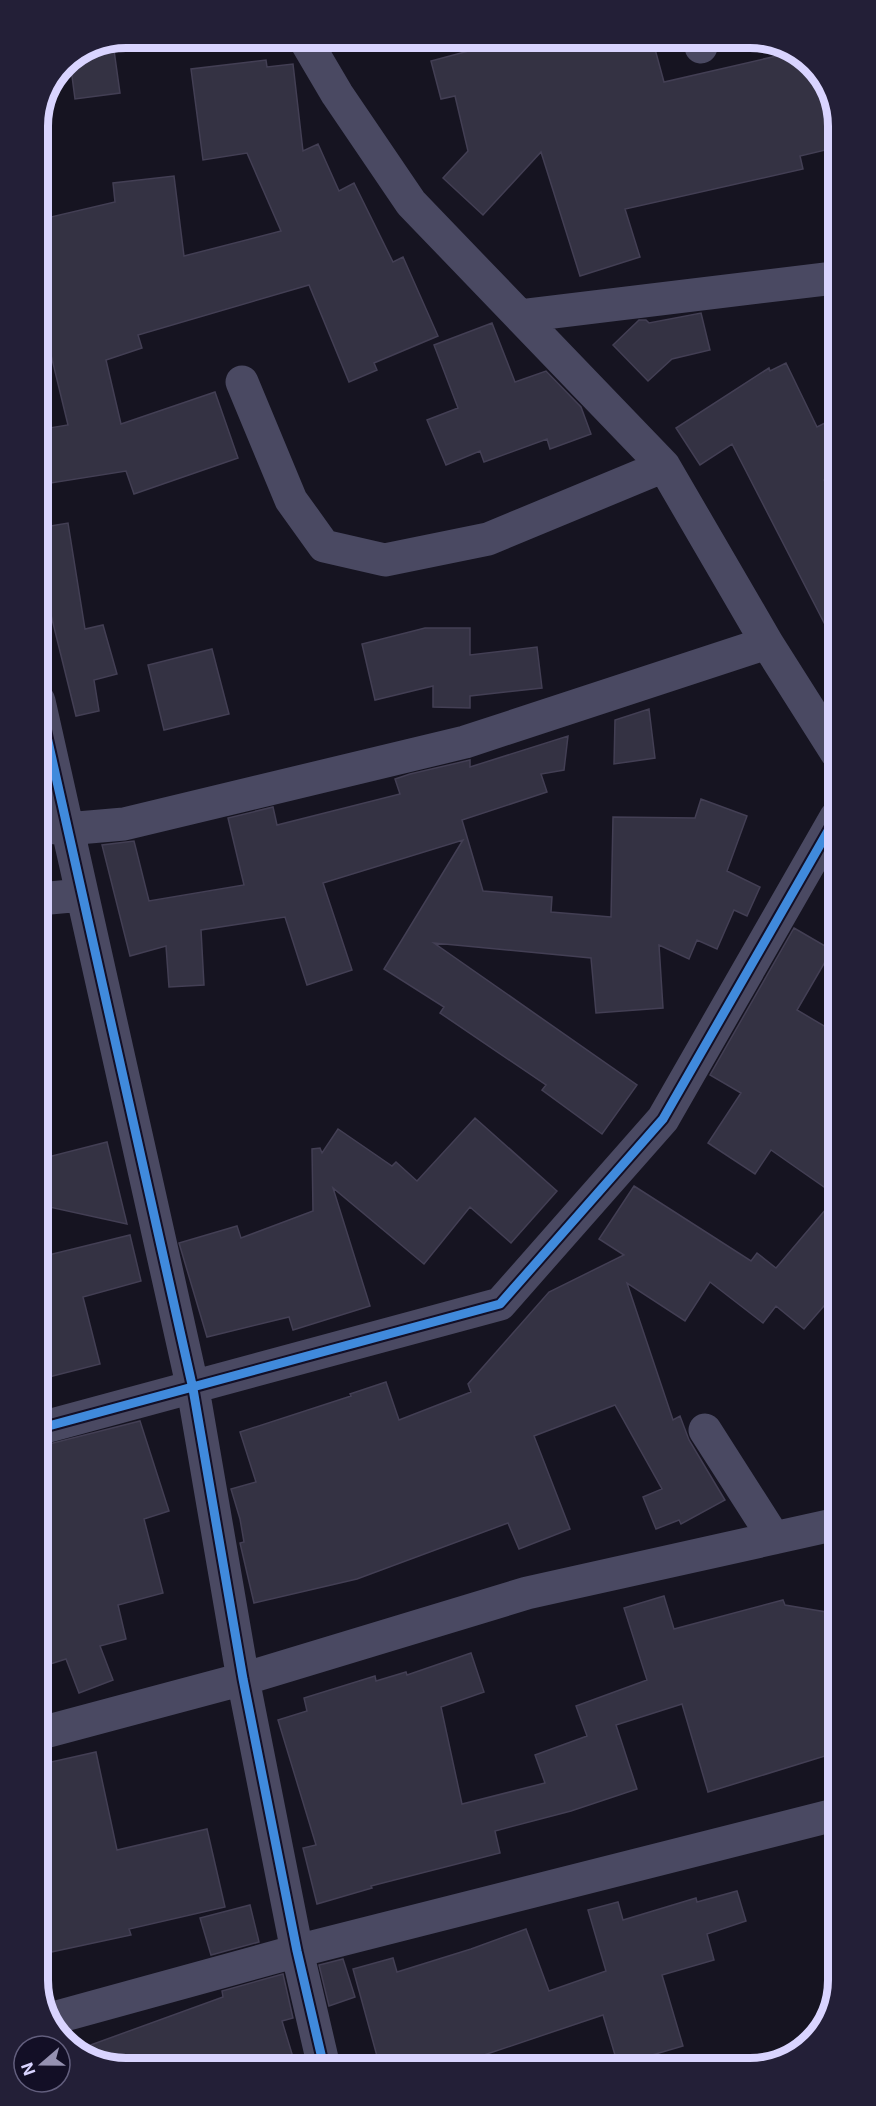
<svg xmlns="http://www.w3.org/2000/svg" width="876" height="2106" viewBox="0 0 876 2106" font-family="Inter,sans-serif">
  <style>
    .building { fill: #343243; stroke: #433f54; stroke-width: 1.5 }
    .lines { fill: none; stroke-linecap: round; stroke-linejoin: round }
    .minor { stroke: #4a4962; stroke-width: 33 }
    .cycleway-casing { stroke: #130f26; stroke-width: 13 }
    .cycleway { stroke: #408adc; stroke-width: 9 }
    .rim { fill: none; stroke: #d9d4ff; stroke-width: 8 }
  </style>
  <rect width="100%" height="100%" fill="#161421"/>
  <path class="building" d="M 517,38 L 652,38 L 664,82 L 794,52 L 804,56 L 834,98 L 834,148 L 800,156 L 803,169 L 625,209 L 640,257 L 580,276 L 541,152 L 483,215 L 443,178 L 468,151 L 455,96 L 441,99 L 431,61 Z
    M 113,43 L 120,93 L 75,99 L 70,61 Z
    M 266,60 L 267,67 L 293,64 L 303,151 L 318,144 L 339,191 L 354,183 L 393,262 L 403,257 L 438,336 L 374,363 L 377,370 L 349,382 L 309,285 L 138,335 L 142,348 L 106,360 L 121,424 L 215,392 L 238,458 L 134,494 L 126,471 L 51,483 L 43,429 L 68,425 L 51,355 L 45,357 L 38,326 L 38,220 L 115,202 L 113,183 L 174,176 L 184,256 L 281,231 L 247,153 L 203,160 L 191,69 Z
    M 701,313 L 710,350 L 672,359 L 648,381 L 613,345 L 639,320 L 646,320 L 649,323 Z
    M 492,323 L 515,382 L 546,371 L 581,407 L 591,434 L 550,449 L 547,439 L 484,462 L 480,451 L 446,465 L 427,420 L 458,408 L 434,345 Z
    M 786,363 L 817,427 L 835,418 L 835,474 L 824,480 L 835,501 L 835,644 L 732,444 L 700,465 L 676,428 L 769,368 L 770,371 Z
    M 68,523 L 85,629 L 103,625 L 117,674 L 94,680 L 99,711 L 76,716 L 49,607 L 39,609 L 39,528 Z
    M 425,628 L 470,628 L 470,655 L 537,647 L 542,688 L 470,696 L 470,708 L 433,707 L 433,686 L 375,700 L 362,644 Z
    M 212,649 L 229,714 L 164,730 L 148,665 Z
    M 649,709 L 655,758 L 614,764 L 615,720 Z
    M 568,736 L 564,770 L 541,774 L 547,792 L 462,820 L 483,891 L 552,897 L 551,912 L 611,917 L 613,817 L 695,818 L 701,799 L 747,816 L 727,871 L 760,887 L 747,916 L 734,910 L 717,949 L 697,940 L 689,959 L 659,945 L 663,1008 L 596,1013 L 591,958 L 434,943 L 637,1085 L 602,1134 L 542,1090 L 546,1085 L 440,1013 L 444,1007 L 384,969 L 463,840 L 323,883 L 352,970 L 307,985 L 285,917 L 201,930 L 204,985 L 169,987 L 166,946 L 130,956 L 102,845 L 134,841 L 149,901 L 244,885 L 228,818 L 273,807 L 277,825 L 400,794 L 395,779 L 410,774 L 470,760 L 470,767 Z
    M 794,928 L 832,950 L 797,1010 L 836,1033 L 837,1196 L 771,1150 L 755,1174 L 708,1143 L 741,1093 L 710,1075 Z
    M 475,1118 L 557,1191 L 511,1243 L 470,1207 L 424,1264 L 333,1188 L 370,1306 L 293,1330 L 289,1317 L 207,1337 L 179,1243 L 237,1226 L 241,1238 L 313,1211 L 312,1149 L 320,1148 L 322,1153 L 338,1129 L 392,1166 L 396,1162 L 417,1181 Z
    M 107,1142 L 127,1224 L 40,1205 L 40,1159 Z
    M 634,1186 L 751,1261 L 757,1253 L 776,1268 L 837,1196 L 837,1291 L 804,1329 L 776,1306 L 763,1323 L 710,1282 L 685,1321 L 627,1283 L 673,1420 L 680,1416 L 689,1440 L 725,1500 L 681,1524 L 679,1520 L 656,1529 L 643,1497 L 662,1489 L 615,1405 L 534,1436 L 570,1529 L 519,1549 L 508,1523 L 357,1579 L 254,1603 L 240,1543 L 244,1542 L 240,1519 L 231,1489 L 256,1482 L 240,1432 L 351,1396 L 350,1394 L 386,1382 L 399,1420 L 471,1392 L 468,1384 L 549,1292 L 624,1255 L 599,1239 Z
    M 130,1235 L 141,1281 L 83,1297 L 100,1364 L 41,1379 L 40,1257 Z
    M 140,1421 L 169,1511 L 144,1519 L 163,1593 L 118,1605 L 126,1639 L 100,1646 L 113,1680 L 79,1693 L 66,1659 L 41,1667 L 41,1446 Z
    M 664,1596 L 674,1629 L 783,1600 L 785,1605 L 838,1614 L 838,1752 L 708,1792 L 682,1704 L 616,1725 L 637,1789 L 571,1811 L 495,1831 L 500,1853 L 371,1886 L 372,1888 L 317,1904 L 303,1848 L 316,1845 L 278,1720 L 307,1711 L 304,1698 L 375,1676 L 376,1681 L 406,1672 L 407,1675 L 471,1653 L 484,1692 L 441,1707 L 462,1804 L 545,1783 L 535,1755 L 587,1736 L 576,1706 L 647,1680 L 624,1608 Z
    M 96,1752 L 117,1850 L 207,1829 L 225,1907 L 129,1929 L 131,1935 L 42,1954 L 42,1764 Z
    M 737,1891 L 746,1921 L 707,1934 L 714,1960 L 662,1975 L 683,2046 L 618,2065 L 603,2015 L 481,2056 L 484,2066 L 380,2067 L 353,1969 L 393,1958 L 397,1972 L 471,1949 L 526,1929 L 549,1991 L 606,1971 L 588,1910 L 618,1902 L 623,1920 L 696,1898 L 697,1902 Z
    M 250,1905 L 259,1942 L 211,1955 L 200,1918 Z
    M 343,1959 L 355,1997 L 329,2006 L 319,1965 Z
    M 283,1974 L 293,2018 L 282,2021 L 296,2067 L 120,2068 L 74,2051 L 223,1997 L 222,1991 Z"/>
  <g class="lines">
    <path class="minor" d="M 304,38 L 337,94 L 411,203 L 664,466 L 767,643 L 836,752
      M 699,38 L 701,47
      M 520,316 L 834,278
      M 242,382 L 291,500 L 324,546 L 385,560 L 488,539 L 664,466
      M 39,701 L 193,1389 L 243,1679 L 297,1951 L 324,2067
      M 39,826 L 66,829 L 124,824 L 465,742 L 767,643
      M 39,899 L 82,895
      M 41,1428 L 500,1304 L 663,1119 L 836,817
      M 705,1430 L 774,1538
      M 41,1733 L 243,1679 L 527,1593 L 837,1524
      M 50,2019 L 297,1951 L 838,1814"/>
    <g class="cycleway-casing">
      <path id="cycleway" d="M 39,701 L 193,1389 L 243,1679 L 297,1951 L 324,2067
        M 41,1428 L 500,1304 L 663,1119 L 836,817"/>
    </g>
    <use href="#cycleway" class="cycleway"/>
  </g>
  <path d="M0 0H876V2106H0ZM126 48H750A78 78 0 0 1 828 126V1980A78 78 0 0 1 750 2058H126A78 78 0 0 1 48 1980V126A78 78 0 0 1 126 48Z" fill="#231f37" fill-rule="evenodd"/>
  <path class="rim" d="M126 48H750A78 78 0 0 1 828 126V1980A78 78 0 0 1 750 2058H126A78 78 0 0 1 48 1980V126A78 78 0 0 1 126 48Z"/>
  <g transform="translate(42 2064) rotate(250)"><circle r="28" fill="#130f26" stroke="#625e7d" stroke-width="1.5"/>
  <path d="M0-4.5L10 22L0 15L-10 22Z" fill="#9591b1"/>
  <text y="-9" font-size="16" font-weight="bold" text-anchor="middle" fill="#d9d4ff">N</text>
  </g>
</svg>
